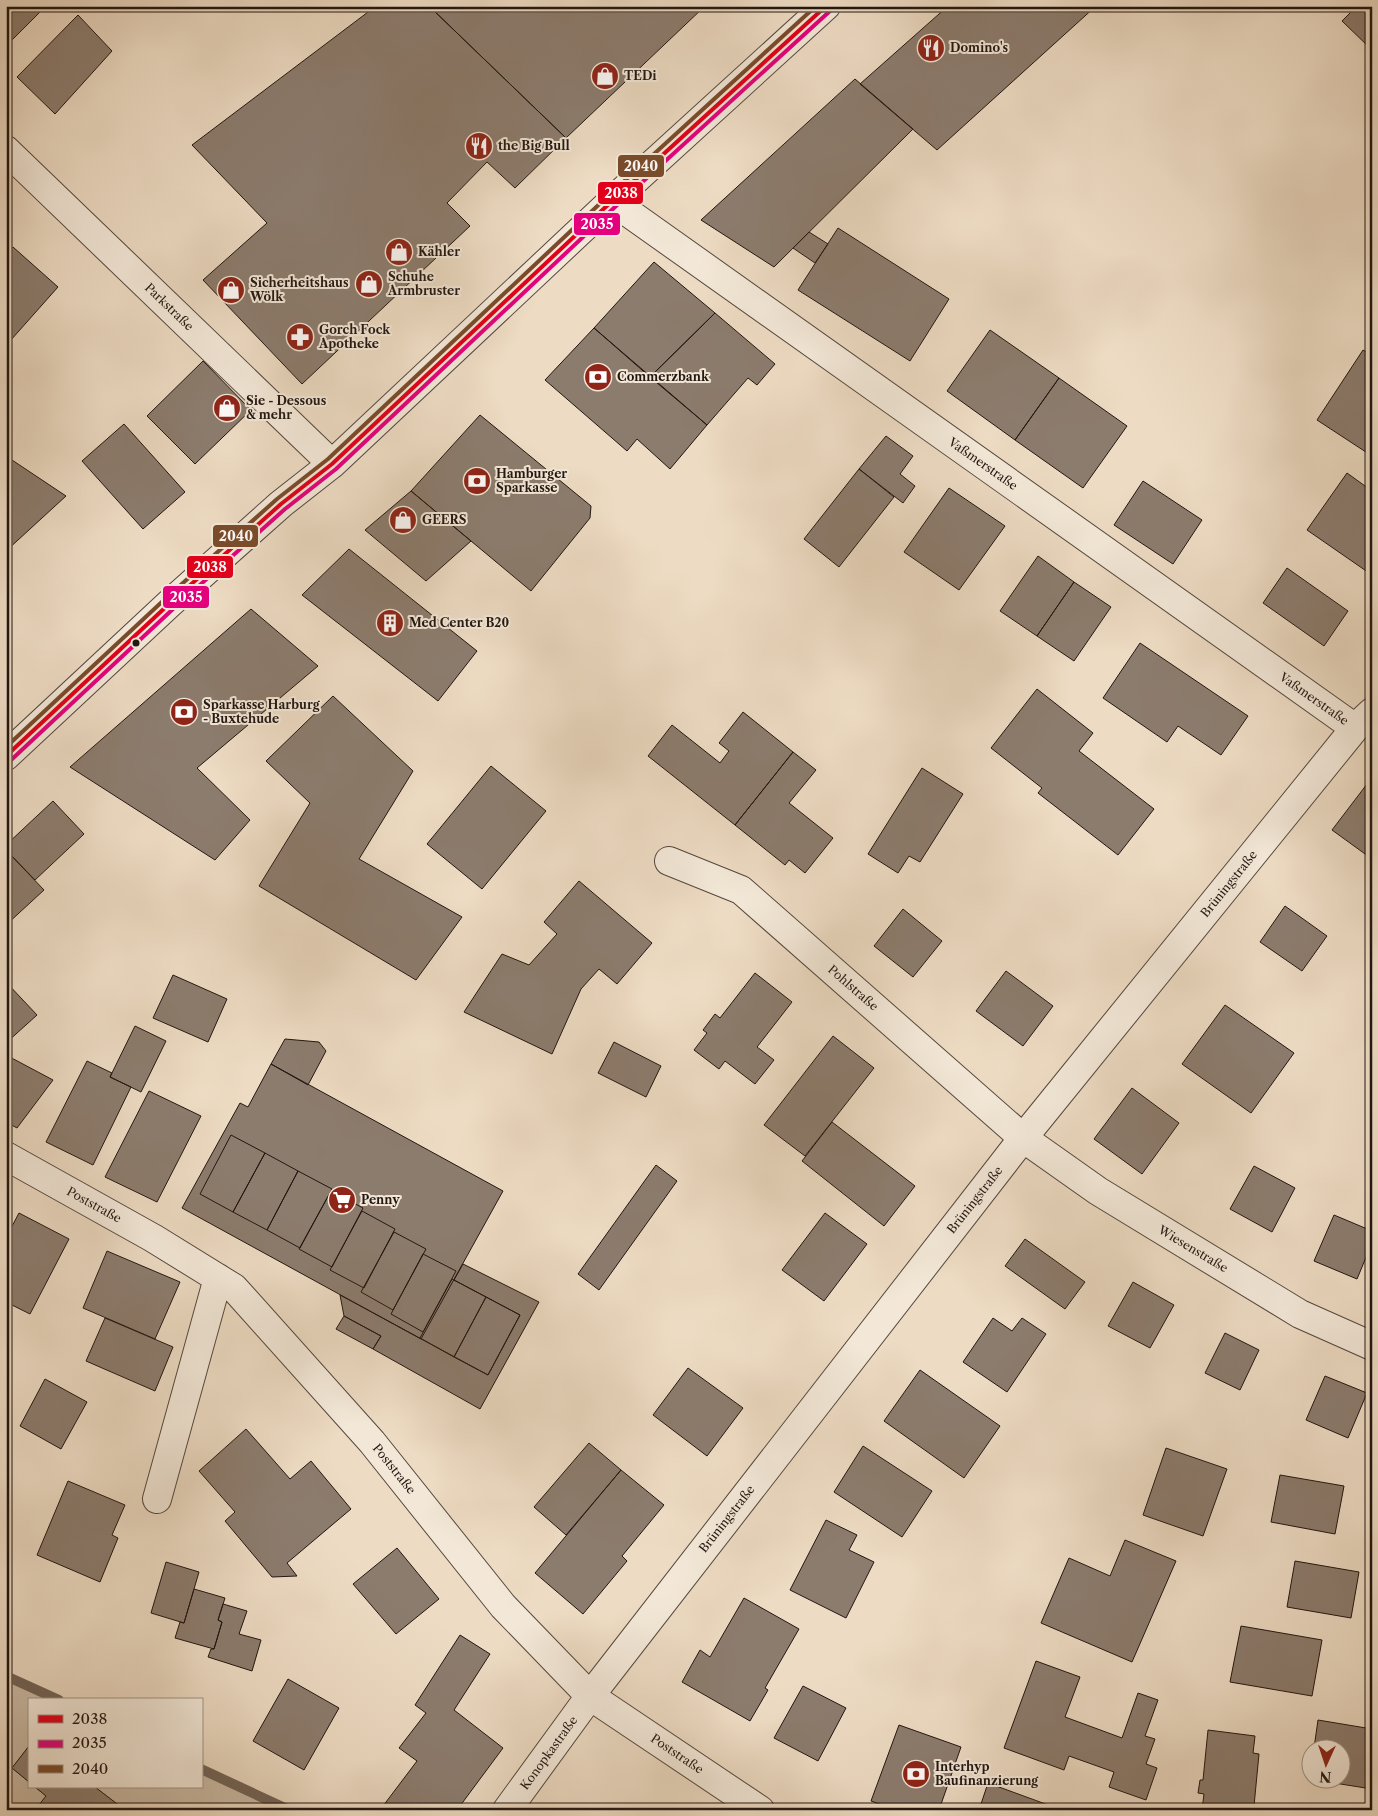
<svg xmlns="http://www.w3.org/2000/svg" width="1378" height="1816" viewBox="0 0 1378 1816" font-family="'Libre Caslon Text',serif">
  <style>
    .green { fill: #cabaa5; stroke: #76685b }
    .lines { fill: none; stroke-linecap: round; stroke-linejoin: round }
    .stream { stroke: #726457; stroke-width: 10 }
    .building { fill: #8c7c6e; stroke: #221611 }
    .minor-casing { stroke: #55473e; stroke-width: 30 }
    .minor { stroke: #f3e8d8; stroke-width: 28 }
    .bus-1-casing { stroke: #f3e8d8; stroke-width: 8 }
    .bus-2-casing { stroke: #f3e8d8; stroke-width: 8 }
    .bus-3-casing { stroke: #f3e8d8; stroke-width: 8 }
    .bus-1 { stroke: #e2001a; stroke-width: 4 }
    .bus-2 { stroke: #e5007d; stroke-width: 4 }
    .bus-3 { stroke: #7a4b2a; stroke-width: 4 }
    .bus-dot { fill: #221611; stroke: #f3e8d8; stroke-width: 2 }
    .labels { text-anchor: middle; stroke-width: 4; stroke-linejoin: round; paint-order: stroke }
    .poi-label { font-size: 12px; font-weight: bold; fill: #221611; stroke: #f3e8d8; text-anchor: start }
    .street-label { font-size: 12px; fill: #221611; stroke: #f3e8d8 }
    .line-badge { stroke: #f3e8d8; stroke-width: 2 }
    .badge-label { font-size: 14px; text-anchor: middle; font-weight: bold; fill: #fff }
  </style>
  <rect width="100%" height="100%" fill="#eddbc3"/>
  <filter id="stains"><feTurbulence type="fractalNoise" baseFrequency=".004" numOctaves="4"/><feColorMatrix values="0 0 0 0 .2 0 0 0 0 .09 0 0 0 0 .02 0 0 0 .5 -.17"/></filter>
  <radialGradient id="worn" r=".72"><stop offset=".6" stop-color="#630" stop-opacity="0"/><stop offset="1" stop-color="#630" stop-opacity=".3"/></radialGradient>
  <path class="green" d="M 6,1676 L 59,1700 L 29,1700 L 29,1746 L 12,1768 L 29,1782 L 29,1787 L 35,1787 L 46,1796 L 35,1810 L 6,1810 Z
    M 201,1769 L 287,1809 L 125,1810 L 95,1787 L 201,1787 Z"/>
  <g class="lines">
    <path class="stream" d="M 6,1676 L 59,1700
      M 201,1769 L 287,1809"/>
  </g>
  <path class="building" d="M 6,6 L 46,6 L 6,46 Z
    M 376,6 L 429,6 L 566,138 L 515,188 L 487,162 L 447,203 L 470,226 L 302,384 L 203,280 L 267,223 L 192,145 Z
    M 429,6 L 705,6 L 566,138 Z
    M 948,6 L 1096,6 L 937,150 L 860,84 Z
    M 1357,6 L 1372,6 L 1372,50 L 1342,21 Z
    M 78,15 L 112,51 L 55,114 L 17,77 Z
    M 855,79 L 913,129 L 774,267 L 701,220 Z
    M 838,228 L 949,299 L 910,361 L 798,290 Z
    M 809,232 L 828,244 L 815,263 L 793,248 Z
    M 13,247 L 58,287 L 10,341 L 6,337 L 6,254 Z
    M 654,262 L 715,313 L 650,377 L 594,328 Z
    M 715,313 L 775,364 L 757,385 L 748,378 L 707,425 L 650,377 Z
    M 594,328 L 707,425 L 670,469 L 637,439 L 627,451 L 545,380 Z
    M 990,330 L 1059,378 L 1015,440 L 947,391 Z
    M 1363,350 L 1372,355 L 1372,456 L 1317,420 Z
    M 203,361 L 251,410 L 195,464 L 147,416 Z
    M 1059,378 L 1127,426 L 1083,488 L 1015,440 Z
    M 480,415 L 591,506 L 590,518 L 531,591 L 411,491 Z
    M 124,424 L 185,492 L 143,529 L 82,461 Z
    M 886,436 L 913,456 L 900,474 L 915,486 L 903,503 L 859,469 Z
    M 6,456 L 66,496 L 6,551 Z
    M 859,469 L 894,497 L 839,567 L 804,539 Z
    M 1347,473 L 1372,491 L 1372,575 L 1307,530 Z
    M 1143,481 L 1202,520 L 1173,564 L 1114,525 Z
    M 949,488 L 1005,526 L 959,590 L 904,552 Z
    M 411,491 L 471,541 L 426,581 L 365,530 Z
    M 349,549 L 477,651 L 438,701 L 302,595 Z
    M 1038,556 L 1074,582 L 1037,636 L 1000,611 Z
    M 1287,568 L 1348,611 L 1324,646 L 1263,603 Z
    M 1074,582 L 1111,607 L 1074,661 L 1037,636 Z
    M 251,609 L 318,666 L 197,768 L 250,820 L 215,860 L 70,767 Z
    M 1140,643 L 1248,716 L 1221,755 L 1178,726 L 1167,742 L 1103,698 Z
    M 1037,689 L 1093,733 L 1079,751 L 1154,809 L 1118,855 L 1038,793 L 1042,788 L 991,748 Z
    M 333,696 L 413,771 L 359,859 L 462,917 L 416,980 L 259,886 L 310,803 L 266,761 Z
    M 743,712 L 793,752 L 735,825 L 648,756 L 672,725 L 720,763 L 729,751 L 719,743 Z
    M 793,752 L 816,770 L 789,803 L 833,838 L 805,873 L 789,860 L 785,865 L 735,825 Z
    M 491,766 L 546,811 L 482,889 L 427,844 Z
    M 922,768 L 963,794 L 920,862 L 909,856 L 898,873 L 868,854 Z
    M 1367,784 L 1372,788 L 1372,859 L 1332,830 Z
    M 53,801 L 84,834 L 35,880 L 6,850 L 6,845 Z
    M 6,850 L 44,890 L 6,925 Z
    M 579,881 L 652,943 L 617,984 L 599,969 L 581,989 L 552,1054 L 464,1012 L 502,954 L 529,965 L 557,934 L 544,922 Z
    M 1285,906 L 1327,936 L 1302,971 L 1260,942 Z
    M 903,909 L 942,941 L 913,977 L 874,946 Z
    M 1006,971 L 1053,1006 L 1023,1046 L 976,1011 Z
    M 755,973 L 792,1002 L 757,1047 L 774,1060 L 755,1084 L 725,1061 L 719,1069 L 694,1050 L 707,1033 L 703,1030 L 715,1014 L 720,1018 Z
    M 173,975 L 227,999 L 208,1042 L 153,1018 Z
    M 6,982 L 37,1015 L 6,1043 Z
    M 1225,1005 L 1294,1053 L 1251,1113 L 1182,1064 Z
    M 135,1026 L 166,1041 L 141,1092 L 110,1077 Z
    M 833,1036 L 874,1068 L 805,1156 L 764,1125 Z
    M 285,1039 L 319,1042 L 326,1051 L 308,1085 L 271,1064 Z
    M 614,1042 L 661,1066 L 646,1097 L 598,1073 Z
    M 6,1055 L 53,1080 L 17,1128 L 6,1122 Z
    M 87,1061 L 112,1073 L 110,1077 L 131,1087 L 93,1165 L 46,1142 Z
    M 271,1064 L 503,1191 L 421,1339 L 182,1208 L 240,1103 L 248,1107 Z
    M 1132,1088 L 1179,1123 L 1142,1174 L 1094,1139 Z
    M 149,1091 L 201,1116 L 157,1202 L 105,1177 Z
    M 832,1122 L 915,1186 L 884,1226 L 802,1161 Z
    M 231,1135 L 265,1153 L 233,1212 L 200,1194 Z
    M 265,1153 L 298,1171 L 267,1230 L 233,1212 Z
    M 656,1165 L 677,1181 L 599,1290 L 578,1274 Z
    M 1254,1166 L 1295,1188 L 1272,1232 L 1230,1209 Z
    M 298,1171 L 332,1189 L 300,1248 L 267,1230 Z
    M 331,1191 L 363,1208 L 332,1267 L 299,1249 Z
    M 362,1211 L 395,1229 L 364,1288 L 330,1270 Z
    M 19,1213 L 69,1239 L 30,1314 L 6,1302 L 6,1231 L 9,1232 Z
    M 825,1213 L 867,1244 L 824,1301 L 782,1270 Z
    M 1334,1215 L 1372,1231 L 1372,1243 L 1357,1279 L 1314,1261 Z
    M 394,1232 L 426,1249 L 393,1310 L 361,1292 Z
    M 1025,1239 L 1085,1282 L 1065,1309 L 1005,1266 Z
    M 107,1251 L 180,1282 L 155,1339 L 83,1308 Z
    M 423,1254 L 456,1271 L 423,1332 L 391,1314 Z
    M 463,1264 L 539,1302 L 480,1409 L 373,1349 L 381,1336 L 344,1316 L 340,1295 L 488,1375 L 520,1315 L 454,1280 Z
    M 452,1279 L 486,1297 L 454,1357 L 420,1338 Z
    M 1133,1282 L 1174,1305 L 1150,1348 L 1108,1326 Z
    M 486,1297 L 520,1315 L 488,1375 L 454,1357 Z
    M 344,1316 L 381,1336 L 373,1349 L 336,1329 Z
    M 105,1318 L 173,1347 L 155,1391 L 86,1361 Z
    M 993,1318 L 1012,1331 L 1022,1318 L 1046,1334 L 1007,1392 L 963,1362 Z
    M 1225,1333 L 1259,1350 L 1240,1390 L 1205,1373 Z
    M 688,1368 L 743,1408 L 707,1456 L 653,1415 Z
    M 920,1370 L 1000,1426 L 964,1478 L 884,1421 Z
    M 1325,1376 L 1367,1393 L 1348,1438 L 1306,1420 Z
    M 45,1379 L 87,1402 L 61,1449 L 20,1426 Z
    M 246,1429 L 290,1479 L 311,1461 L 351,1509 L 287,1563 L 297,1576 L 272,1577 L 225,1521 L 235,1512 L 199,1471 Z
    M 589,1443 L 621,1470 L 566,1535 L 534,1507 Z
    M 863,1446 L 932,1491 L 902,1537 L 834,1492 Z
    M 1166,1448 L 1227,1469 L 1203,1536 L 1143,1515 Z
    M 621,1470 L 664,1505 L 622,1556 L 627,1561 L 583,1614 L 535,1573 Z
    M 1280,1475 L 1344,1486 L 1335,1534 L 1271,1522 Z
    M 68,1481 L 125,1505 L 112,1535 L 118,1538 L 100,1582 L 37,1555 Z
    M 826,1520 L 857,1535 L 849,1550 L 874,1562 L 846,1618 L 790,1590 Z
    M 1125,1540 L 1176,1561 L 1132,1662 L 1041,1623 L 1069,1558 L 1110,1576 Z
    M 397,1548 L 439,1599 L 396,1634 L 353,1584 Z
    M 1295,1561 L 1359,1572 L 1351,1618 L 1287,1607 Z
    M 166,1562 L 199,1572 L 184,1623 L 151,1613 Z
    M 194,1589 L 225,1598 L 218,1620 L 222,1622 L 214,1649 L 175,1638 L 180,1622 L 184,1623 Z
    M 744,1598 L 799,1629 L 765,1688 L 768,1690 L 750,1721 L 682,1682 L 700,1650 L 710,1657 Z
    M 223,1604 L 247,1611 L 239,1634 L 261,1640 L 252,1671 L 208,1657 L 211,1649 L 214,1649 L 222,1622 L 218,1620 Z
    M 1241,1626 L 1322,1640 L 1312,1696 L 1230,1682 Z
    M 460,1635 L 490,1654 L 454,1710 L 503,1748 L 457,1810 L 380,1810 L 417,1761 L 399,1748 L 426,1713 L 415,1705 Z
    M 1036,1661 L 1080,1677 L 1065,1717 L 1122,1738 L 1138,1693 L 1158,1700 L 1145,1736 L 1155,1739 L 1146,1764 L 1157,1768 L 1146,1800 L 1109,1787 L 1114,1772 L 1069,1756 L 1064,1770 L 1004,1748 Z
    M 288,1679 L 339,1708 L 304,1770 L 253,1741 Z
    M 803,1686 L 846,1708 L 818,1761 L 774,1738 Z
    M 1318,1720 L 1372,1729 L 1372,1789 L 1309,1779 L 1310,1767 L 1310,1778 L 1340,1778 L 1340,1748 L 1314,1748 Z
    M 899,1725 L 961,1747 L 939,1810 L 896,1810 L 871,1801 Z
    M 1208,1730 L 1255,1736 L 1253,1753 L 1259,1754 L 1254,1806 L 1259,1806 L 1258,1810 L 1202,1810 L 1204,1794 L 1198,1793 L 1200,1780 L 1203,1780 Z
    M 29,1746 L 29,1782 L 12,1768 Z
    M 988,1783 L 1062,1810 L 979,1810 Z
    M 35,1787 L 95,1787 L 125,1810 L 35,1810 L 46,1796 Z"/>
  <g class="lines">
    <g class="minor-casing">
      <path id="minor" d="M 6,150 L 332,464
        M 612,201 L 1355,728
        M 6,756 L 169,604 L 281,504 L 332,464 L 612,201 L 826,6
        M 669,861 L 741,890 L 1023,1138 L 1098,1191 L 1300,1314 L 1372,1346
        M 6,1156 L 153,1238 L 234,1288 L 372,1442 L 503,1606 L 590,1696 L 760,1810
        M 157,1499 L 218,1278
        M 507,1810 L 590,1696 L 1023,1138 L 1355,728 L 1372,712"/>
    </g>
    <use href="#minor" class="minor"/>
    <g class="bus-1-casing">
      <path id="bus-1" d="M 6,756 L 169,604 L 281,504 L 332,464 L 612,201 L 826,6"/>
    </g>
    <g class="bus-2-casing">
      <path id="bus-2" d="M 10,761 L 173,609 L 285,509 L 336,469 L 616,206 L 830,11"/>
    </g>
    <g class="bus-3-casing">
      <path id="bus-3" d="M 6,747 L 165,599 L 277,499 L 328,459 L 608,196 L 816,6"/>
    </g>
    <use href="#bus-1" class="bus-1"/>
    <use href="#bus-2" class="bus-2"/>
    <use href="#bus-3" class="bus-3"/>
  </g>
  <defs>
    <g id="restaurant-disc" transform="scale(1.4375)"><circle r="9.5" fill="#8f2418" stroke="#f3e8d8"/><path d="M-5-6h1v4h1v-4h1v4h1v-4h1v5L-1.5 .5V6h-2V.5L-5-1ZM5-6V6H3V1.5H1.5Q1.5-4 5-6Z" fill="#fff"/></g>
    <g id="shop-disc" transform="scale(1.4375)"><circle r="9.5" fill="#8f2418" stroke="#f3e8d8"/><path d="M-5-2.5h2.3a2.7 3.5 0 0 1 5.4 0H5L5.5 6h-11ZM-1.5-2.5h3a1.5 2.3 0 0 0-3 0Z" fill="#fff"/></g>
    <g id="pharmacy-disc" transform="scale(1.4375)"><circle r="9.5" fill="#8f2418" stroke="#f3e8d8"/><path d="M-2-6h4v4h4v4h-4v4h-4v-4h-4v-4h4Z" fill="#fff"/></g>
    <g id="bank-disc" transform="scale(1.4375)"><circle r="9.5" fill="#8f2418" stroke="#f3e8d8"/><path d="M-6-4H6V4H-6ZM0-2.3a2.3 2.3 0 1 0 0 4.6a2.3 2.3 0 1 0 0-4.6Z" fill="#fff"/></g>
    <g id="building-disc" transform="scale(1.4375)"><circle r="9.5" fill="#8f2418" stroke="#f3e8d8"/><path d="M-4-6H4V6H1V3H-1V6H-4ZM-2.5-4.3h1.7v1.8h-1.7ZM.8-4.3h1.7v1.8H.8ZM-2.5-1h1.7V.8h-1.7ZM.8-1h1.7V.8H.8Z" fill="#fff"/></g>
    <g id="supermarket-disc" transform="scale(1.4375)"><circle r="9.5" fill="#8f2418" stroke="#f3e8d8"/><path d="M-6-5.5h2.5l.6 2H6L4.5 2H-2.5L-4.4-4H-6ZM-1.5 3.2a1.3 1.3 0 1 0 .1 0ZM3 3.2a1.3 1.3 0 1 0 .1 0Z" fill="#fff"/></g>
  </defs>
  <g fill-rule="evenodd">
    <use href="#restaurant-disc" x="931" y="48"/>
    <use href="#shop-disc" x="605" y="76"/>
    <use href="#restaurant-disc" x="479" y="146"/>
    <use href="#shop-disc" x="399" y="252"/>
    <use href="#shop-disc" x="369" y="284"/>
    <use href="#shop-disc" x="231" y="290"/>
    <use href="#pharmacy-disc" x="300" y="337"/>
    <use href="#bank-disc" x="598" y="377"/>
    <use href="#shop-disc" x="227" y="408"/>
    <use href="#bank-disc" x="477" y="481"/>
    <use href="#shop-disc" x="403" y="520"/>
    <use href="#building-disc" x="390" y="623"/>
    <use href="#bank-disc" x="184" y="712"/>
    <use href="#supermarket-disc" x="342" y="1200"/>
    <use href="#bank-disc" x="916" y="1774"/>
  </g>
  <circle class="bus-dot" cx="136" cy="643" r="4.5"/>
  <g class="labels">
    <g class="poi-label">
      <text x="950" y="52">Domino's</text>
      <text x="624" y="80">TEDi</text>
      <text x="498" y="150">the Big Bull</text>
      <text x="418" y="256">Kähler</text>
      <text x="388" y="281">Schuhe<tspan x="388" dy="14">Armbruster</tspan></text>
      <text x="250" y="287">Sicherheitshaus<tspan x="250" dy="14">Wölk</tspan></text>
      <text x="319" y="334">Gorch Fock<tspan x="319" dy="14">Apotheke</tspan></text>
      <text x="617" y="381">Commerzbank</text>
      <text x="246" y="405">Sie - Dessous<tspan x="246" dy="14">&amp; mehr</tspan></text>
      <text x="496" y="478">Hamburger<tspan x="496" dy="14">Sparkasse</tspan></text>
      <text x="422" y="524">GEERS</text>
      <text x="409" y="627">Med Center B20</text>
      <text x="203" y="709">Sparkasse Harburg<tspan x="203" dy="14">- Buxtehude</tspan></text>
      <text x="361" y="1204">Penny</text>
      <text x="935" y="1771">Interhyp<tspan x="935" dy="14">Baufinanzierung</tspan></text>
    </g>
    <g class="street-label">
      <text transform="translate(169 307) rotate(44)" y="4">Parkstraße</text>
      <text transform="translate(983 464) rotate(35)" y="4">Vaßmerstraße</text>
      <text transform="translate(1314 699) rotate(35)" y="4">Vaßmerstraße</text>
      <text transform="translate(1229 884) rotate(-51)" y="4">Brüningstraße</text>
      <text transform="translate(853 988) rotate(41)" y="4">Pohlstraße</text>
      <text transform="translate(975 1200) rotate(-52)" y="4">Brüningstraße</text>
      <text transform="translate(94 1205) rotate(29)" y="4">Poststraße</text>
      <text transform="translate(1193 1249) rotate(31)" y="4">Wiesenstraße</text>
      <text transform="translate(394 1469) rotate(51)" y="4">Poststraße</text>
      <text transform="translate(727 1519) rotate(-52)" y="4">Brüningstraße</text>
      <text transform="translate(549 1753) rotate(-54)" y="4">Konopkastraße</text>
      <text transform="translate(677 1754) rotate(34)" y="4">Poststraße</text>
    </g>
  </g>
  <g class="line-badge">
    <rect x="617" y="154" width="48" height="24" rx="5" fill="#7a4b2a"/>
    <rect x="597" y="181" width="47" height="24" rx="5" fill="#e2001a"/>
    <rect x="573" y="212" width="48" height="24" rx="5" fill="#e5007d"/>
    <rect x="212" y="524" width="47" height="24" rx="5" fill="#7a4b2a"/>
    <rect x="186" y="555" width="48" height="24" rx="5" fill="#e2001a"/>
    <rect x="162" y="585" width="48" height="24" rx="5" fill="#e5007d"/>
  </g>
  <g class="badge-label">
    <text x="641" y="171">2040</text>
    <text x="621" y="198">2038</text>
    <text x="597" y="229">2035</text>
    <text x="236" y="541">2040</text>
    <text x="210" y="572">2038</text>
    <text x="186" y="602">2035</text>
  </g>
  <rect width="1378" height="1816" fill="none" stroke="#eddbc3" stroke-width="25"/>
  <rect x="8" y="8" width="1363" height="1801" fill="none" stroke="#221611" stroke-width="2.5"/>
  <rect x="12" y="12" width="1353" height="1791" fill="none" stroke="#221611"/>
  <rect x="28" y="1698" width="175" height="90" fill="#f3e8d8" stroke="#9f9488"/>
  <rect x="38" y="1715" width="25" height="8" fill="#e2001a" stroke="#9f9488"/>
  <text x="72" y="1724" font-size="15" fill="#221611">2038</text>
  <rect x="38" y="1740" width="25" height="8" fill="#e5007d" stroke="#9f9488"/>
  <text x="72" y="1748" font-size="15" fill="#221611">2035</text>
  <rect x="38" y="1765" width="25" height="8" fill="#7a4b2a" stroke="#9f9488"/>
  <text x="72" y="1774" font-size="15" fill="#221611">2040</text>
  <g transform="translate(1326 1764) rotate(183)"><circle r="24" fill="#f3e8d8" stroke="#9f9488"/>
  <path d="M0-4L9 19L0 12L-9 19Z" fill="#8f2418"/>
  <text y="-8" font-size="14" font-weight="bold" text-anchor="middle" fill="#221611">N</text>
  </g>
  <rect width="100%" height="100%" filter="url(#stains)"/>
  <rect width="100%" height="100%" fill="url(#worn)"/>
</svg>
